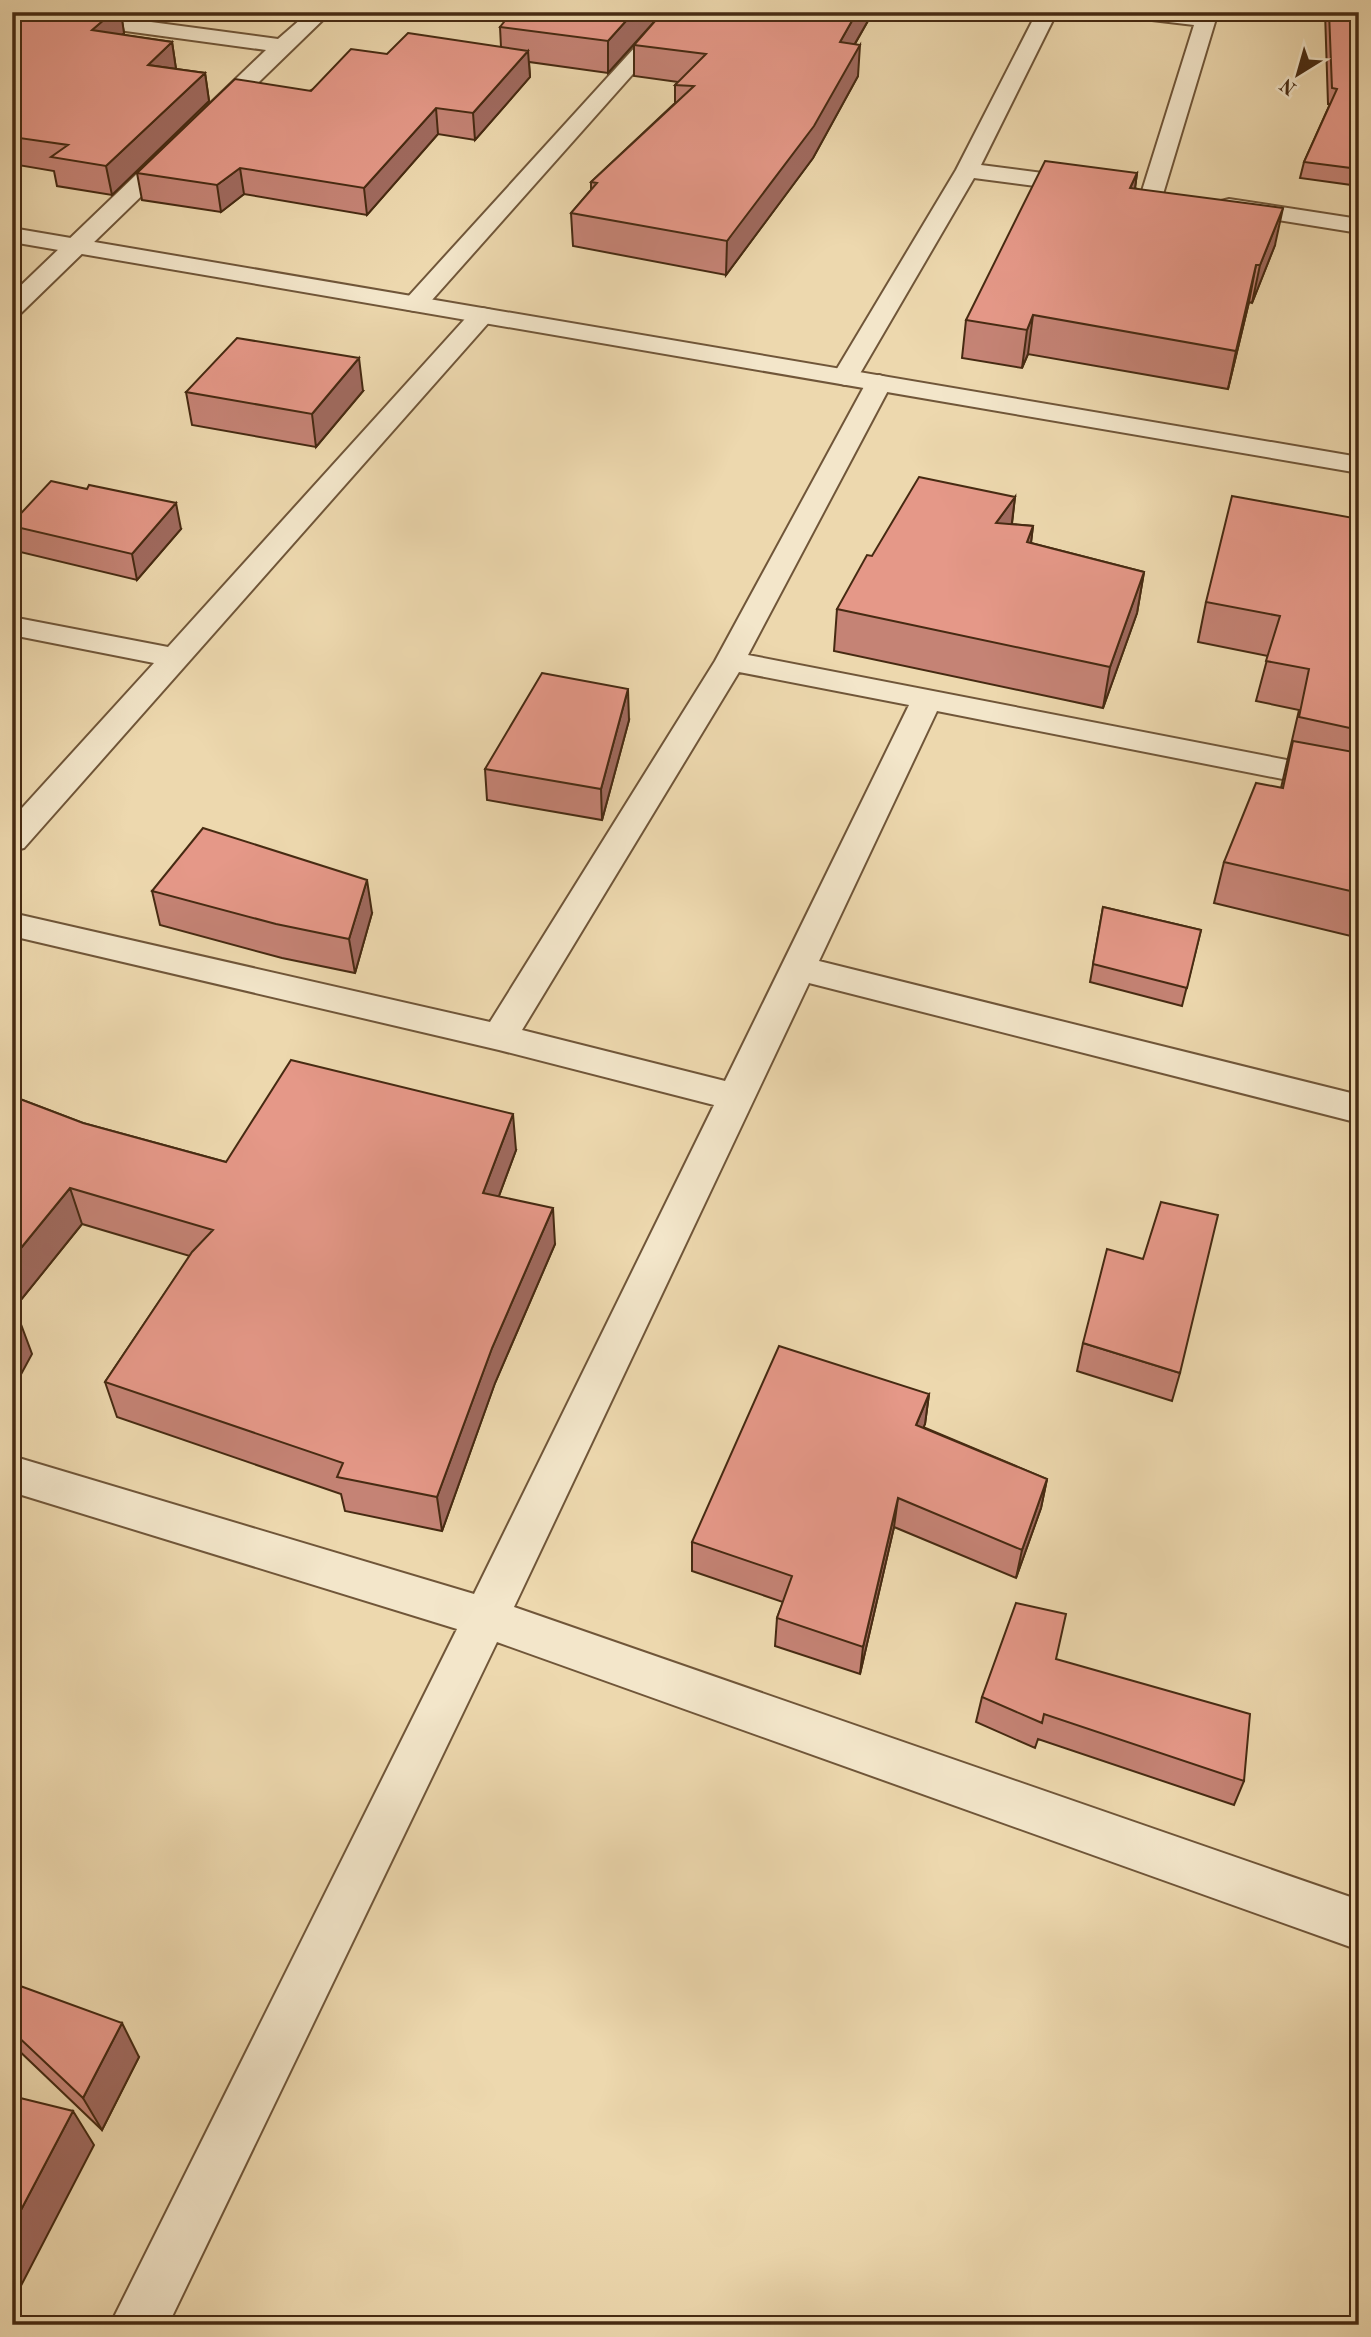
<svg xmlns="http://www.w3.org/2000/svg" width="1371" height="2337" viewBox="0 0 1371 2337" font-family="'Old Standard TT',serif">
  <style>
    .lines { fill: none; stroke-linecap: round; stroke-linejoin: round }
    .minor-casing { stroke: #705639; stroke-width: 4 }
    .tertiary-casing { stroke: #705639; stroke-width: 4 }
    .minor { fill: #f3e6ca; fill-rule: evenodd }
    .tertiary { fill: #f3e6ca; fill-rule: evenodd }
    .wall { fill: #c58375; stroke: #462a12; stroke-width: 2 }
    .shaded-wall { fill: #a06a5f; stroke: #462a12; stroke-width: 2 }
    .building { fill: #e59888; stroke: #462a12; stroke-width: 2 }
  </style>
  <rect width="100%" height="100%" fill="#edd8ae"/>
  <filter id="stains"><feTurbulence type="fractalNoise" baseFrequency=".00286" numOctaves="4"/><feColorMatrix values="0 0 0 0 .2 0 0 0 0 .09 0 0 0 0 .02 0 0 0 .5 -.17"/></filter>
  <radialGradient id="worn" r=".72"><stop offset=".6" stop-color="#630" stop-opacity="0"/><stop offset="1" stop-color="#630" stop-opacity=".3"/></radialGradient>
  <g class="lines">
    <g class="minor-casing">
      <path id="minor" d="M 20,12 L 76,12 L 278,39 L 309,12 L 331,12 L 21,313 L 12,315 L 12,294 L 266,50 L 30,18 Z
        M 667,12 L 688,12 L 424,309 L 415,311 L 406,309 L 403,304 L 406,299 Z
        M 1037,12 L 1057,12 L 981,165 L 1089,179 L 1097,181 L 1100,186 L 1097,191 L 1089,193 L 974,178 L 858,377 L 854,382 L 845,385 L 836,382 L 832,377 L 956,170 Z
        M 1125,12 L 1218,12 L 1163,194 L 1160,199 L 1144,199 L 1141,194 L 1194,25 L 1135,18 Z
        M 1229,199 L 1359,219 L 1359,233 L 1221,211 L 1217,206 L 1221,201 Z
        M 482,308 L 491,310 L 494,315 L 491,320 L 24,848 L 12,851 L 12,819 L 154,663 L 12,635 L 12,617 L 168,647 L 473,310 Z
        M 879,375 L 888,378 L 892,383 L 748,655 L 1359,774 L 1359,794 L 937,711 L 819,961 L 1359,1095 L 1359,1123 L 809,983 L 514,1607 L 1359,1900 L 1359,1950 L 497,1642 L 168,2325 L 110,2325 L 457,1629 L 12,1492 L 12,1456 L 474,1594 L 714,1105 L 499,1050 L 12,936 L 12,913 L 490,1022 L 715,661 L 866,383 L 870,378 ZM 739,672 L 909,705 L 725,1081 L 522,1030 Z"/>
    </g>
    <g class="tertiary-casing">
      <path id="tertiary" d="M 12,228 L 1359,457 L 1359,473 L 12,242 Z"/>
    </g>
    <use href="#minor" class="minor"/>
    <use href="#tertiary" class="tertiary"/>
  </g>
  <path class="wall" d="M 12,12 L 149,12 L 142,18 L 121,15 L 124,33 L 123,35 L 172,42 L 176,69 L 205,73 L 209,101 L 112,195 L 57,186 L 54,171 L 12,164 Z
    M 663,12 L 608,73 L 529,62 L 530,77 L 475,140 L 438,134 L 367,215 L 244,194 L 221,212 L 142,200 L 137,173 L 387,54 L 501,47 L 500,27 Z
    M 873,12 L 855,44 L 858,76 L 813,158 L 726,275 L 573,246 L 571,213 L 591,190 L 591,182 L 675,103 L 675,85 L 678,82 L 634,76 L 634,45 Z
    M 1325,12 L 1359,12 L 1359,186 L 1300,178 L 1304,162 L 1330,104 L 1328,104 Z
    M 1137,173 L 1135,188 L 1275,245 L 1252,303 L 1249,302 L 1228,389 L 1028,354 L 1022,368 L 962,358 L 966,320 Z
    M 363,391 L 316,447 L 192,425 L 186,392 Z
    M 87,489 L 181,529 L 137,580 L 16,551 L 12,535 L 12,523 Z
    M 1015,497 L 1012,524 L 1033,526 L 1031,543 L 1144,572 L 1137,613 L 1103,708 L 834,651 L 837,609 Z
    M 1359,519 L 1359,938 L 1214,903 L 1224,862 L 1281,788 L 1299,710 L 1256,701 L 1268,656 L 1198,642 L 1206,602 Z
    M 629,720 L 602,820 L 487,800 L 485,769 Z
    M 152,891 L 372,913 L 355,973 L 282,958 L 160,925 Z
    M 1103,907 L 1201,930 L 1182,1006 L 1090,982 Z
    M 12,1096 L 83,1123 L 226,1162 L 516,1150 L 499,1196 L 555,1244 L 495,1383 L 442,1531 L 345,1511 L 341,1494 L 117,1417 L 105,1382 L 190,1256 L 82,1224 L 12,1311 Z
    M 1083,1343 L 1180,1373 L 1172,1401 L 1077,1371 Z
    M 929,1394 L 925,1424 L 923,1427 L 1047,1479 L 1041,1508 L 1016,1578 L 894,1527 L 860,1674 L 775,1646 L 777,1618 L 783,1602 L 692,1571 L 692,1542 Z
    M 1056,1659 L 1244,1781 L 1234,1805 L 1038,1739 L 1035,1748 L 976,1722 L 982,1697 Z
    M 12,1983 L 139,2057 L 102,2130 L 12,2044 Z"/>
  <path class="shaded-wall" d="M 113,12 L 121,12 L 124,33 L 97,57 L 92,30 Z
    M 141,12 L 149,12 L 142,18 Z
    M 634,12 L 663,12 L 608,73 L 608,41 Z
    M 857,12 L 873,12 L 838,73 L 840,42 Z
    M 172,42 L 176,69 L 148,65 Z
    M 860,45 L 858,76 L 813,158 L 726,275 L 727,241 Z
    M 528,51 L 530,77 L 475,140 L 473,113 Z
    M 205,73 L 209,101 L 112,195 L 106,166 Z
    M 436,108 L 438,134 L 367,215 L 364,188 Z
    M 240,168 L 244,194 L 221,212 L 217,185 Z
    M 1137,173 L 1132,210 L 1130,188 Z
    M 1283,208 L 1275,245 L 1252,303 L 1260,265 Z
    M 1256,265 L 1249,302 L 1228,389 L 1236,351 Z
    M 1033,315 L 1028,354 L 1022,368 L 1027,330 Z
    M 359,358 L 363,391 L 316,447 L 312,414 Z
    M 1015,497 L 1010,538 L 996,523 Z
    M 176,503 L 181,529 L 137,580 L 132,554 Z
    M 1033,526 L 1028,566 L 1027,542 Z
    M 1144,572 L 1137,613 L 1103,708 L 1110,667 Z
    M 628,689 L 629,720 L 602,820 L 601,789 Z
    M 367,880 L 372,913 L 355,973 L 349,939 Z
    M 513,1114 L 516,1150 L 487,1228 L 483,1193 Z
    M 70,1188 L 82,1224 L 12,1311 L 12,1259 Z
    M 553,1208 L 555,1244 L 495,1383 L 442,1531 L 437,1497 L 492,1348 Z
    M 19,1319 L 32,1354 L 12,1391 L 12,1331 Z
    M 929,1394 L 925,1424 L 912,1454 L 916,1425 Z
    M 1047,1479 L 1041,1508 L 1016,1578 L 1022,1550 Z
    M 898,1498 L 894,1527 L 860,1674 L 863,1647 Z
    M 122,2023 L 139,2057 L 102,2130 L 83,2098 Z
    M 73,2111 L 94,2145 L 12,2303 L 12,2227 Z"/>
  <path class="building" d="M 12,12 L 113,12 L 92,30 L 172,42 L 148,65 L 205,73 L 106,166 L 51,157 L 68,145 L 12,137 Z
    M 512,12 L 634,12 L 608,41 L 500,27 Z
    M 663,12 L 857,12 L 840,42 L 860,45 L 814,126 L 727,241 L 571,213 L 597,183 L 591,182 L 694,86 L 675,85 L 706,54 L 634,45 Z
    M 1329,12 L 1359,12 L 1359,169 L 1304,162 L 1337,89 L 1332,88 Z
    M 408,33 L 528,51 L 473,113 L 436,108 L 364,188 L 240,168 L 217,185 L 137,173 L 235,79 L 311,91 L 351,49 L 387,54 Z
    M 1045,161 L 1137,173 L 1130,188 L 1283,208 L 1260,265 L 1256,265 L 1236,351 L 1033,315 L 1027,330 L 966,320 Z
    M 237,338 L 359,358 L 312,414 L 186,392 Z
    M 919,477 L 1015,497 L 996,523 L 1033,526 L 1027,542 L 1144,572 L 1110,667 L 837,609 L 867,555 L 872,556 Z
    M 51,481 L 87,489 L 89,485 L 176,503 L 132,554 L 12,526 L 12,523 Z
    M 1232,496 L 1359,519 L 1359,730 L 1299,717 L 1309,669 L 1266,661 L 1280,616 L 1206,602 Z
    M 542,673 L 628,689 L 601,789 L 485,769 Z
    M 1293,741 L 1359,753 L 1359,893 L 1224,862 L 1256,783 L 1283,788 Z
    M 203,828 L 367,880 L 349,939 L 276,924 L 152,891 Z
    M 1103,907 L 1201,930 L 1187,988 L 1093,964 Z
    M 291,1060 L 513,1114 L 483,1193 L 553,1208 L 492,1348 L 437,1497 L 337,1477 L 343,1463 L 105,1382 L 192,1252 L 213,1230 L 70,1188 L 12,1259 L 12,1096 L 83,1123 L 226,1162 Z
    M 1161,1202 L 1218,1215 L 1180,1373 L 1083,1343 L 1107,1249 L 1143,1259 Z
    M 12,1317 L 19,1319 L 12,1331 Z
    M 779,1346 L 929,1394 L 916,1425 L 1047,1479 L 1022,1550 L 898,1498 L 863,1647 L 777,1618 L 792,1576 L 692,1542 Z
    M 1016,1603 L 1066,1614 L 1056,1659 L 1250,1714 L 1244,1781 L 1044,1714 L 1042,1723 L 982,1697 Z
    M 12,1983 L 122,2023 L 83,2098 L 12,2031 Z
    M 12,2096 L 73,2111 L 12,2227 Z
    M 1033,2318 L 1050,2325 L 1031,2325 Z"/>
  <rect width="1371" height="2337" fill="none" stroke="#edd8ae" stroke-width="42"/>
  <rect x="14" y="14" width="1343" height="2309" fill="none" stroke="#462a12" stroke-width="3.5"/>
  <rect x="21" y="21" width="1329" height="2295" fill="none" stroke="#462a12" stroke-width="2"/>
  <g transform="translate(1298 74) rotate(217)" stroke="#f3e6ca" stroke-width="5" paint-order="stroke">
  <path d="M0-5L12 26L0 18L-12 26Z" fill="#462a12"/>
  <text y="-10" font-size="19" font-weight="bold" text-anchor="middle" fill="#462a12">N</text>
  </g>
  <rect width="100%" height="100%" filter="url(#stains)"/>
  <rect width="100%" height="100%" fill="url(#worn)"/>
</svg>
